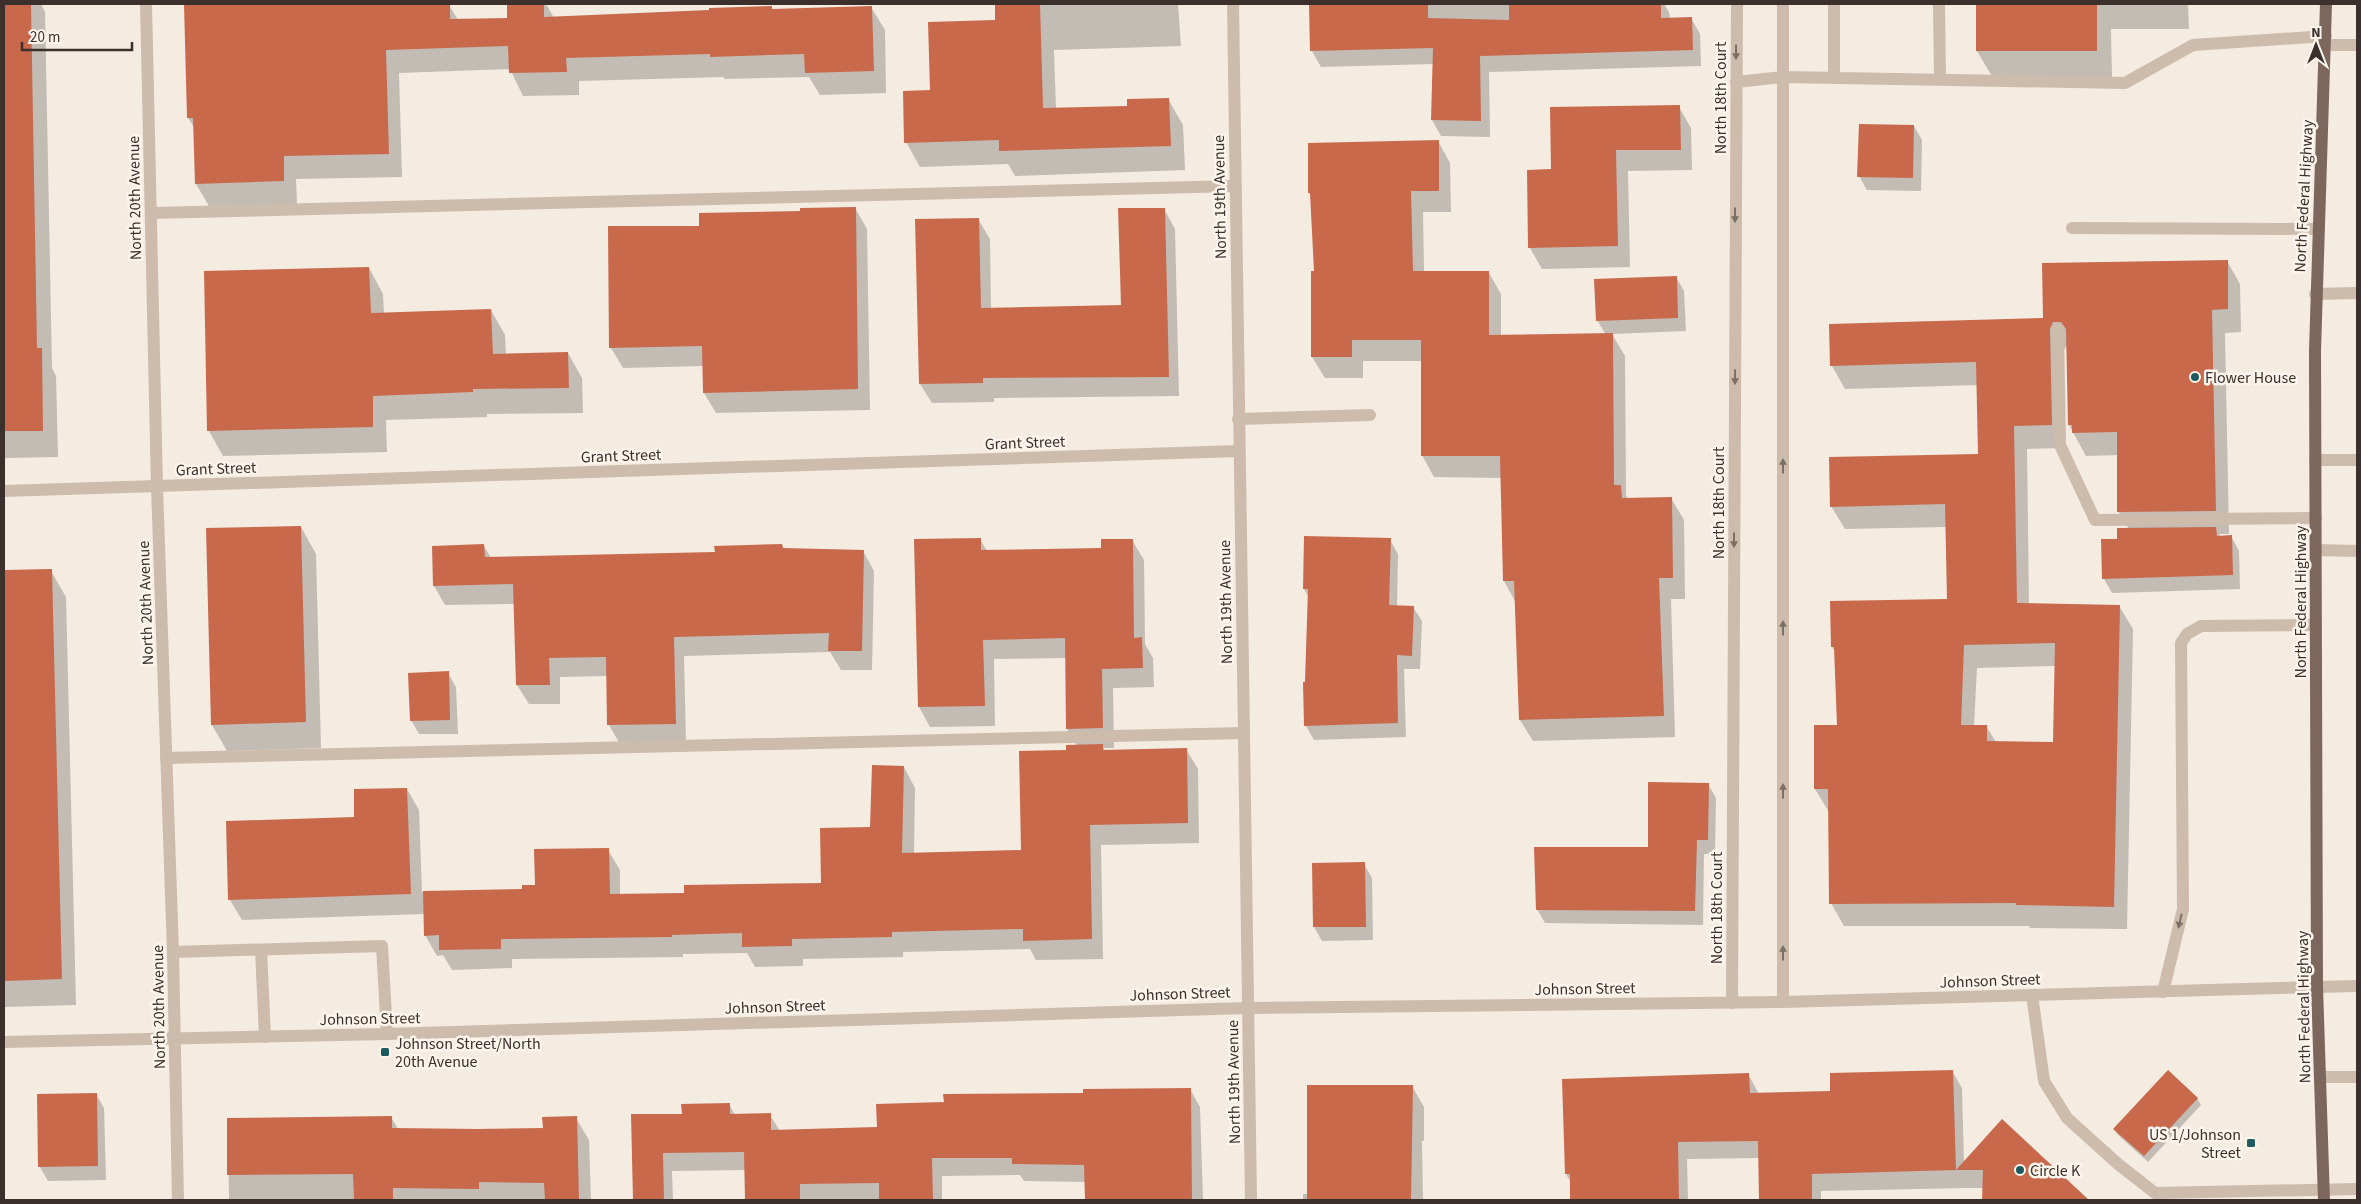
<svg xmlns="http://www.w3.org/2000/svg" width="2361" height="1204" viewBox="0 0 2361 1204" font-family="'Source Sans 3',sans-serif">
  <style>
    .shadow { fill: #0003; fill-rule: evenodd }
    .building { fill: #c8694b; fill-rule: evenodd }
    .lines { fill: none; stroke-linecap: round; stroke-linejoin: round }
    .service { stroke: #cdbbac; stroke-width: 12 }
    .minor { stroke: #cdbbac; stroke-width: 12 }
    .tertiary { stroke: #cdbbac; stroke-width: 12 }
    .primary { stroke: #7d675c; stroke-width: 12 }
    .oneway { fill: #7d6f65 }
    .poi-dot { fill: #1f5a5e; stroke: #fbf5ee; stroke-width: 2 }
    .labels { text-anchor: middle; stroke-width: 5; stroke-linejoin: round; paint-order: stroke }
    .street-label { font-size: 16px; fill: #3b302b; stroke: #fbf5ee }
    .poi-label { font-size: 16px; fill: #3b302b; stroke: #fbf5ee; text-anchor: start }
  </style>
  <rect width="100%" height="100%" fill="#f4ebe1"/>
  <path class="shadow" d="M 4,4 L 41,4 L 45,12 L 52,368 L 56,376 L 58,457 L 4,458 Z
    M 185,4 L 449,5 L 458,20 L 509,19 L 508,4 L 546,4 L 554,18 L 771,8 L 773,10 L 871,7 L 885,30 L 886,93 L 820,95 L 809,77 L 725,79 L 723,77 L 579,81 L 579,95 L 523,96 L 510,69 L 399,73 L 402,177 L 296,179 L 297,204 L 209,206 L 196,184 L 195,129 L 188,118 Z
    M 996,4 L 1178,4 L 1181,46 L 1054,50 L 1056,109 L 1129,107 L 1168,99 L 1183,125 L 1185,170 L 1015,176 L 1008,164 L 920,167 L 906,142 L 931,91 L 996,21 Z
    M 1354,4 L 1664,4 L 1669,12 L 1670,19 L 1691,18 L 1700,34 L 1701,66 L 1489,72 L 1490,137 L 1441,136 L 1432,120 L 1433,64 L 1321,67 L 1312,51 L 1310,6 Z
    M 1977,4 L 2239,4 L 2188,4 L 2189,29 L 2111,29 L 2112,78 L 1993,78 L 1977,51 Z
    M 1679,107 L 1691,128 L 1692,170 L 1628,171 L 1630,267 L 1542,269 L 1530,248 L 1552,171 Z
    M 1914,126 L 1922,140 L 1921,191 L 1867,190 L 1859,176 Z
    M 1438,141 L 1450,163 L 1451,212 L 1423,212 L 1424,272 L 1489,273 L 1501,294 L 1501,336 L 1606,335 L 1597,320 L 1676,277 L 1684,291 L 1686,331 L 1612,334 L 1625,356 L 1626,496 L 1628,499 L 1671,498 L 1684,520 L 1685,599 L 1671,599 L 1675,737 L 1533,741 L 1520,720 L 1516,603 L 1504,581 L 1502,478 L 1434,477 L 1422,455 L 1422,361 L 1363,361 L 1363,378 L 1325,378 L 1312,357 L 1315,272 L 1312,197 L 1309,193 Z
    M 855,208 L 867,229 L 870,410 L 716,413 L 704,393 L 704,366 L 623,368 L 611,348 L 801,212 Z
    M 1164,209 L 1175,229 L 1179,396 L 994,398 L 994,402 L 932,403 L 920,384 L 978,219 L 990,239 L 991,309 L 1122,306 Z
    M 2227,261 L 2240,284 L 2241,332 L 2225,333 L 2229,534 L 2219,534 L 2221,537 L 2231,536 L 2239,551 L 2240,589 L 2112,593 L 2104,579 L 2118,540 L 2129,529 L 2118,511 L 2118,455 L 2086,456 L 2069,425 L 2068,344 L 2062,353 L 2064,448 L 2027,449 L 2029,605 L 2119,606 L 2133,629 L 2127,929 L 2030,928 L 2029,926 L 1844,926 L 1831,903 L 1829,812 L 1815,789 L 1839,727 L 1836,653 L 1832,647 L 1948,600 L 1946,527 L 1845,529 L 1831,506 L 1980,455 L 1978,385 L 1845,389 L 1832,366 L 2044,319 ZM 2056,666 L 2055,743 L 1996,742 L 1986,726 L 1974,726 L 1977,668 Z
    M 369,268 L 383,294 L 384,314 L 491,310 L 505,335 L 506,355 L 568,353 L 582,378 L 583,413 L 487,414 L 487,417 L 386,420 L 387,452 L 223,456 L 209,431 Z
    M 301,527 L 316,554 L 321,748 L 227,751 L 212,725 Z
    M 980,539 L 987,551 L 1102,549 L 1132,540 L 1144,560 L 1145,644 L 1153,658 L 1154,687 L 1113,688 L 1114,748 L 1104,748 L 1105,751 L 1186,749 L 1198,769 L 1199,843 L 1101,845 L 1103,959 L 1036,960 L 1030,949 L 903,952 L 903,957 L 803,959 L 803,966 L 755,967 L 747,953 L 683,954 L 683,957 L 512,959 L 512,968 L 452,970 L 443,955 L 437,956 L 425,935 L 425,914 L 242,920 L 230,900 L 355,818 L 407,789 L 419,810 L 422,892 L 524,890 L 536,887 L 608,850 L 620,870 L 620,895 L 685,895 L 822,884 L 871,828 L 904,767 L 915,788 L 914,854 L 1022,851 L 1068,751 L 1077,746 L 1067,729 L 1066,658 L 994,659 L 995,726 L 930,727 L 919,707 Z
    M 1390,540 L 1398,554 L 1397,606 L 1413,607 L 1422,621 L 1420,669 L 1404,669 L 1406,737 L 1314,740 L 1306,726 L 1309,598 L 1304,589 Z
    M 782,545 L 784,549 L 863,551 L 874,571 L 872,670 L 841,670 L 830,652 L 684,656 L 686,743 L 620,744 L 609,725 L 607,676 L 560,677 L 560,704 L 529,704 L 517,685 L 515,604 L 445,605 L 434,586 L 484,546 L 491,558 L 716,554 Z
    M 51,571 L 66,597 L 76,1005 L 4,1007 L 4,572 Z
    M 448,673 L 456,687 L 458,734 L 419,734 L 411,720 Z
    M 1708,784 L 1716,798 L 1715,854 L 1704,854 L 1703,925 L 1545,923 L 1537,909 L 1649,848 Z
    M 1364,864 L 1372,878 L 1373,940 L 1322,941 L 1314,927 Z
    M 1952,1071 L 1962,1088 L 1964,1163 L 2002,1121 L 2087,1200 L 1983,1200 L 1984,1188 L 1967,1188 L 1821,1191 L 1821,1200 L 1761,1200 L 1760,1158 L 1687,1159 L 1688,1200 L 1572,1200 L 1571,1183 L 1566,1174 L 1748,1074 L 1759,1094 L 1831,1092 Z
    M 1412,1086 L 1424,1107 L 1424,1141 L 1422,1141 L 1423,1200 L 1303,1200 L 1303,1194 L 1308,1194 Z
    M 1190,1089 L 1200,1107 L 1203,1200 L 1087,1200 L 1086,1182 L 1024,1181 L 1020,1175 L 942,1176 L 942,1200 L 747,1200 L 746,1170 L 672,1171 L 673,1200 L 634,1200 L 633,1115 L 683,1115 L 729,1104 L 735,1115 L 770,1115 L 780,1131 L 878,1128 L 945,1103 Z
    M 96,1094 L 104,1108 L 106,1180 L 48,1181 L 40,1167 Z
    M 2197,1098 L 2201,1105 L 2148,1162 L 2118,1135 L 2114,1129 Z
    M 391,1117 L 398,1129 L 544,1129 L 576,1118 L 589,1140 L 591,1200 L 229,1200 L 228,1119 Z"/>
  <path class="building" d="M 4,4 L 31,4 L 37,348 L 42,348 L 43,431 L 4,431 Z
    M 184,4 L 450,4 L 450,19 L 507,18 L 507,4 L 544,4 L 544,17 L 709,10 L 709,8 L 772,6 L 772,9 L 872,6 L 874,71 L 805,73 L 804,54 L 710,57 L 710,54 L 566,58 L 567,72 L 509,73 L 508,46 L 386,50 L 389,154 L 284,156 L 284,181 L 195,184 L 193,118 L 187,118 Z
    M 995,4 L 1040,4 L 1043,108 L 1127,106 L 1127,99 L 1169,98 L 1171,146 L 999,151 L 999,140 L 904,143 L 903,91 L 930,90 L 928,22 L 995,20 Z
    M 1428,4 L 1428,18 L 1509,20 L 1509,4 L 1661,4 L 1661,18 L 1692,17 L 1693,50 L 1480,56 L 1481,121 L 1431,120 L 1433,48 L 1310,51 L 1309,5 Z
    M 1976,4 L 2097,4 L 2097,51 L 1976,51 Z
    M 1680,105 L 1681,150 L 1616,150 L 1618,246 L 1528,248 L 1527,170 L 1551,169 L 1550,107 Z
    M 1859,124 L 1914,125 L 1913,178 L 1857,177 Z
    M 1439,140 L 1439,191 L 1411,191 L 1413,271 L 1489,271 L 1489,335 L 1613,333 L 1614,485 L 1621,485 L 1622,498 L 1672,497 L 1673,578 L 1659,578 L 1664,716 L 1519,720 L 1514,581 L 1503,581 L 1500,456 L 1421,456 L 1421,340 L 1352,340 L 1352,357 L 1311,357 L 1311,271 L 1314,271 L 1310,193 L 1308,193 L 1308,143 Z
    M 856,207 L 858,389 L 703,393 L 702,346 L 609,348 L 608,226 L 699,226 L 699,213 L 800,211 L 800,208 Z
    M 1118,208 L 1165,208 L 1169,377 L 983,378 L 983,383 L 919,384 L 915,219 L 979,218 L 981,308 L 1121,305 Z
    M 2228,260 L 2228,309 L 2212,310 L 2216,511 L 2117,512 L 2117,432 L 2072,433 L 2072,425 L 2068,425 L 2066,329 L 2061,322 L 2053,322 L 2050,329 L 2052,425 L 2014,426 L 2017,603 L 2120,605 L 2114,907 L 2016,905 L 2016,903 L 1829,904 L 1828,789 L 1814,789 L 1814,725 L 1837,725 L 1834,647 L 1831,647 L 1830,601 L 1947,599 L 1945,504 L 1830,507 L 1829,457 L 1978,454 L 1976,362 L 1830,366 L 1829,324 L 2043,318 L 2042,263 ZM 2055,643 L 2053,742 L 1987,741 L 1987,725 L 1961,725 L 1964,645 Z
    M 369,267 L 371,313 L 491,309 L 493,354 L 568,352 L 569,388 L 473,389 L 473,392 L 373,396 L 373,427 L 207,431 L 204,271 Z
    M 1677,276 L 1678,318 L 1596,321 L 1594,279 Z
    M 301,526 L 306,722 L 211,725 L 206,528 Z
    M 2216,527 L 2217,536 L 2232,535 L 2233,575 L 2102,579 L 2101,539 L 2117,539 L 2117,528 Z
    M 1304,536 L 1391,538 L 1389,605 L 1414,606 L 1412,656 L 1397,655 L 1398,723 L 1304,726 L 1303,682 L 1305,682 L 1308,589 L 1303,589 Z
    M 981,538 L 981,550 L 1101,548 L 1101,539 L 1133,539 L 1134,638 L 1142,637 L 1143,668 L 1102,669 L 1103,728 L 1066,729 L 1065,638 L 983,640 L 985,706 L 918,707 L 914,539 Z
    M 484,544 L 485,557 L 715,552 L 714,546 L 782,544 L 783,548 L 864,550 L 862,651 L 828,651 L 829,633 L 674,637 L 676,724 L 607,725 L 606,657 L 549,658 L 550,685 L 516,685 L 513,584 L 433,586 L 432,546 Z
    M 52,569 L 62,979 L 4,981 L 4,570 Z
    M 449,671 L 450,720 L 410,721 L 408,673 Z
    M 1103,744 L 1103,750 L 1187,748 L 1188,823 L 1090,825 L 1092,939 L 1023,941 L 1023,929 L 892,932 L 892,937 L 792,939 L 792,946 L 742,947 L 742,933 L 672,935 L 672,937 L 501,939 L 501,949 L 439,950 L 439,935 L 424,936 L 423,891 L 522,889 L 522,885 L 535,885 L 534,849 L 609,848 L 610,894 L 684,893 L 684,885 L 821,883 L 820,828 L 870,827 L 872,765 L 904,766 L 902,853 L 1021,850 L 1019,751 L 1066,750 L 1066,745 Z
    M 1648,782 L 1709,783 L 1708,840 L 1697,840 L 1695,911 L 1536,910 L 1534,847 L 1648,847 Z
    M 407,788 L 411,894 L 228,900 L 226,821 L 354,817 L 354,789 Z
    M 1365,862 L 1366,927 L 1313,927 L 1312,863 Z
    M 1953,1070 L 1956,1170 L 1812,1174 L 1812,1200 L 1759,1200 L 1758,1141 L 1678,1142 L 1679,1200 L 1570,1200 L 1570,1174 L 1565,1174 L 1562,1079 L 1749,1073 L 1750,1093 L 1830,1091 L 1830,1073 Z
    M 2168,1070 L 2198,1098 L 2144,1156 L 2113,1129 Z
    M 1307,1085 L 1413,1085 L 1411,1200 L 1307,1200 Z
    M 1191,1088 L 1192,1200 L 1085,1200 L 1084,1165 L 1012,1164 L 1012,1158 L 932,1158 L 933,1200 L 879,1200 L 879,1183 L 800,1184 L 800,1200 L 745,1200 L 744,1152 L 663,1153 L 664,1200 L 633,1200 L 631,1114 L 682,1114 L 681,1104 L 730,1103 L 730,1114 L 771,1113 L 771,1130 L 877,1127 L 876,1104 L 944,1102 L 943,1094 L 1083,1093 L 1083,1089 Z
    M 97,1093 L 98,1166 L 38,1167 L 37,1094 Z
    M 392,1116 L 392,1128 L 478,1129 L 543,1128 L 542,1117 L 577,1116 L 579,1200 L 545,1200 L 544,1183 L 479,1182 L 479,1189 L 393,1188 L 393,1200 L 354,1200 L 353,1174 L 227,1175 L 227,1118 Z
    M 2002,1119 L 2089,1200 L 1982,1200 L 1983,1170 L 1956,1170 Z"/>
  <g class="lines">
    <path class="service" d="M 1834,4 L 1834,77
      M 1939,4 L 1940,79
      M 2326,45 L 2357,45
      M 1736,82 L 1783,77 L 2125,83 L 2193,45 L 2326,36
      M 151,213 L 1235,186
      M 2072,228 L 2318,229
      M 2315,294 L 2357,293
      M 2058,329 L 2060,445 L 2095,520 L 2316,518
      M 1238,419 L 1370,415
      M 2315,460 L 2357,460
      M 2316,550 L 2357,551
      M 166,758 L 1243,733
      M 261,950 L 265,1037
      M 173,952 L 382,946 L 387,1034
      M 2163,992 L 2183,909 L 2181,643 L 2187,634 L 2201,626 L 2316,625
      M 2032,995 L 2044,1081 L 2067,1118 L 2118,1164 L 2155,1193 L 2357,1189
      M 2320,1077 L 2357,1077"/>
    <path class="minor" d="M 146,4 L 157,487 L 173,952 L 178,1200
      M 1233,4 L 1251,1200
      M 1783,4 L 1783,1002
      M 4,491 L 1238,451
      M 2317,987 L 2357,986
      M 1732,1003 L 1737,4"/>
    <path class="tertiary" d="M 4,1042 L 387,1034 L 1248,1008 L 1783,1002 L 2317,987"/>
    <path class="primary" d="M 2324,1200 L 2317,987 L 2315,351 L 2326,4"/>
  </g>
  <defs><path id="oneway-solid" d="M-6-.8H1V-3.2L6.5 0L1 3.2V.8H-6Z" transform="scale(1.25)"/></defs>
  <g class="oneway">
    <use href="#oneway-solid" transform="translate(1736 52) rotate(90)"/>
    <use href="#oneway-solid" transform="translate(1735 215) rotate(90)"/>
    <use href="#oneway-solid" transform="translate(1735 377) rotate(90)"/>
    <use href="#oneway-solid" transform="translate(1783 466) rotate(-90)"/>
    <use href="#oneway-solid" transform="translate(1734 540) rotate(90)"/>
    <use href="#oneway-solid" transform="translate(1783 628) rotate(-90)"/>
    <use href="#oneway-solid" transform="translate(1783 791) rotate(-90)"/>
    <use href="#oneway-solid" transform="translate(2180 921) rotate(103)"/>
    <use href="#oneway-solid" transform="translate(1783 953) rotate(-90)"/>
  </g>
  <g class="poi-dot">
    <circle cx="2195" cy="377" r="5"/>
    <rect x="380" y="1047" width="10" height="10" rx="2.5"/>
    <rect x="2246" y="1138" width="10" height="10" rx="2.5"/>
    <circle cx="2020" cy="1170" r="5"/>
  </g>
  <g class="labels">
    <g class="street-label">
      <text transform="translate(1720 98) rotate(-90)" y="6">North 18th Court</text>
      <text transform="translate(2303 196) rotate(-87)" y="6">North Federal Highway</text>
      <text transform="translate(1219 197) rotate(-91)" y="6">North 19th Avenue</text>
      <text transform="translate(134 198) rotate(-91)" y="6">North 20th Avenue</text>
      <text transform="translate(1025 442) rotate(-2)" y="6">Grant Street</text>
      <text transform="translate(621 455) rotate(-2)" y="6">Grant Street</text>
      <text transform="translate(216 468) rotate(-2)" y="6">Grant Street</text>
      <text transform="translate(1718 503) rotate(-90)" y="6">North 18th Court</text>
      <text transform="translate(1225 602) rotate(-91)" y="6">North 19th Avenue</text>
      <text transform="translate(2300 602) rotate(-90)" y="6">North Federal Highway</text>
      <text transform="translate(145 603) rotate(-92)" y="6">North 20th Avenue</text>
      <text transform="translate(1716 908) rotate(-90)" y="6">North 18th Court</text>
      <text transform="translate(1990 980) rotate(-2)" y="6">Johnson Street</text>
      <text transform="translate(1585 988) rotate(-1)" y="6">Johnson Street</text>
      <text transform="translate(1180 993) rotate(-2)" y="6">Johnson Street</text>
      <text transform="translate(775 1006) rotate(-2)" y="6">Johnson Street</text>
      <text transform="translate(158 1007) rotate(-91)" y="6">North 20th Avenue</text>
      <text transform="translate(2303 1007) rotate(-91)" y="6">North Federal Highway</text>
      <text transform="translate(370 1018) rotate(-1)" y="6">Johnson Street</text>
      <text transform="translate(1233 1082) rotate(-91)" y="6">North 19th Avenue</text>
    </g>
    <g class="poi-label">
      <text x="2205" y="383">Flower House</text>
      <text x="395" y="1049">Johnson Street/North<tspan x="395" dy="18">20th Avenue</tspan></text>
      <text x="2241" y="1140" text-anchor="end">US 1/Johnson<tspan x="2241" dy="18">Street</tspan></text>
      <text x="2030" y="1176">Circle K</text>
    </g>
  </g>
  <rect width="2361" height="1204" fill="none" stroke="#3b302b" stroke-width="10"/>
  <g transform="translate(2316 45)" stroke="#fbf5ee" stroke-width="4" paint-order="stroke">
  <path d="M0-4L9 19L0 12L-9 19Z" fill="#3b302b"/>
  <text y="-8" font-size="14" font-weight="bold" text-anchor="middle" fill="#3b302b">N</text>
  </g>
  <path d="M22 42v8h110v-8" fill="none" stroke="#3b302b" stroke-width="2.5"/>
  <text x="30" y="42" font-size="15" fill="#3b302b" stroke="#fbf5ee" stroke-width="4" paint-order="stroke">20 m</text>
</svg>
